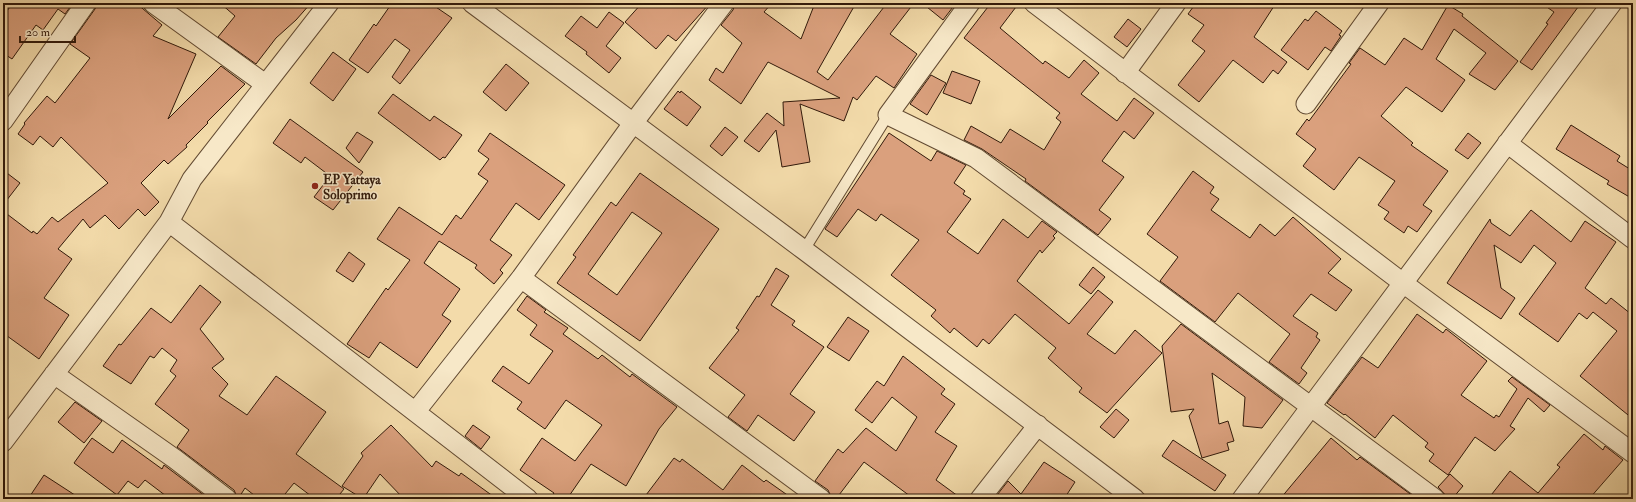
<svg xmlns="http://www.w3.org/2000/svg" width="1636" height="502" viewBox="0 0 1636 502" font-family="'IM FELL Double Pica',serif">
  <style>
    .building { fill: #daa07d; stroke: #31190a; fill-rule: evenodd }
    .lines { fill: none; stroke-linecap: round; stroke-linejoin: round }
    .lane-casing { stroke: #624a32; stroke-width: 12 }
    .street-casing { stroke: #624a32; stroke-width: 21 }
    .lane { stroke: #f7e8c8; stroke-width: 10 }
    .street { stroke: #f7e8c8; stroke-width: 19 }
    .poi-dot { fill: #8f2418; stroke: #f7e8c8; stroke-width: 1.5 }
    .labels { text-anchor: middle; stroke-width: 3; stroke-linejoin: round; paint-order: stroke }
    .poi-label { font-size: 13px; font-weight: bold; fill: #31190a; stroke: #f7e8c8; text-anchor: start }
  </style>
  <rect width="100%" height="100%" fill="#f3dbaa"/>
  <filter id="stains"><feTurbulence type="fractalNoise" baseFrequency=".005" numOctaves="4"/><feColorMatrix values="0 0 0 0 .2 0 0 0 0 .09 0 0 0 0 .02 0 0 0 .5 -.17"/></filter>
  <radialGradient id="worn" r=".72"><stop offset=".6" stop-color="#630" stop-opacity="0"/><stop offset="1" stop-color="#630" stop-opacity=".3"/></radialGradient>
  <path class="building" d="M 13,3 L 73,3 L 65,14 L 58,9 L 43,30 L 36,25 L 12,59 L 3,53 L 3,16 Z
    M 97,3 L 136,3 L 162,25 L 153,36 L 196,54 L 168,119 L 221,66 L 245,84 L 207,122 L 208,123 L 186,145 L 187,147 L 168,164 L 164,160 L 141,183 L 159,202 L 145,216 L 138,209 L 119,229 L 105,215 L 90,228 L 83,219 L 58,249 L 72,259 L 44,298 L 69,315 L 39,359 L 3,333 L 3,211 L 32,233 L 33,231 L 37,234 L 52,217 L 58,222 L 108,183 L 61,137 L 53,147 L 40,136 L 33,145 L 18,134 L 25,124 L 24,123 L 47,96 L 55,103 L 90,58 L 70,44 L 95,9 Z
    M 220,3 L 311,3 L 296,20 L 276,38 L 256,64 L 218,37 L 235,16 Z
    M 392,3 L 430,3 L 452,18 L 400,84 L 392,77 L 410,50 L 395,39 L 368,73 L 349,60 L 374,24 L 376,26 Z
    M 642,3 L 710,3 L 676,41 L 668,35 L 656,49 L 625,22 Z
    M 735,3 L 772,3 L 764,12 L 801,39 L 815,3 L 856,3 L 817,72 L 828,80 L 887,3 L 914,3 L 890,34 L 917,54 L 894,88 L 876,76 L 857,100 L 853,97 L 844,121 L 800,104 L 810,162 L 782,167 L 776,130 L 759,152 L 744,141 L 767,113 L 784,126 L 783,102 L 840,98 L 768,62 L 741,104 L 709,80 L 716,68 L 723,73 L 742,43 L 721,25 L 733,10 Z
    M 922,3 L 956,3 L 943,20 Z
    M 991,3 L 1019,3 L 1000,28 L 1043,64 L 1045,61 L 1069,78 L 1084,60 L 1099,73 L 1081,94 L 1117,121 L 1134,98 L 1154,113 L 1134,139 L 1124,131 L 1102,161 L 1124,177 L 1099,210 L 1111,219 L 1098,235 L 1025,181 L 1026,179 L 982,149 L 964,140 L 971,126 L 1001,143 L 1010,129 L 1044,150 L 1061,122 L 1056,118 L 1060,113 L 964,38 Z
    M 1196,3 L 1276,3 L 1254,37 L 1287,62 L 1278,74 L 1273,70 L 1263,83 L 1233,60 L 1199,102 L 1178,85 L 1205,51 L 1192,41 L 1204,25 L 1188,14 Z
    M 1541,3 L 1581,3 L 1532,70 L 1520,62 L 1548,24 L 1546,23 L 1554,12 Z
    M 1448,5 L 1463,14 L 1462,16 L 1518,61 L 1495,90 L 1469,74 L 1486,53 L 1454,29 L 1436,59 L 1465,80 L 1442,112 L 1406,87 L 1381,116 L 1413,143 L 1411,145 L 1448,171 L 1423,205 L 1432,211 L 1417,232 L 1408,226 L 1404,233 L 1384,219 L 1389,212 L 1378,205 L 1395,181 L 1359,157 L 1334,190 L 1303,166 L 1316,149 L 1296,134 L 1307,119 L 1309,121 L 1351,64 L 1349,63 L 1360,48 L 1385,65 L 1404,38 L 1422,50 Z
    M 1316,11 L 1342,31 L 1339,35 L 1341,36 L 1331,51 L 1325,47 L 1308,70 L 1281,50 L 1305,19 L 1308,21 Z
    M 609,12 L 624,23 L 606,46 L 621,58 L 609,73 L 586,54 L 587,52 L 565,36 L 581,16 L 597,28 Z
    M 1128,19 L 1141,29 L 1127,47 L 1114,37 Z
    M 333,52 L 356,69 L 333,101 L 310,83 Z
    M 506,64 L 529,83 L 506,111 L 483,92 Z
    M 952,71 L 980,81 L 971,104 L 943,93 Z
    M 931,75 L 946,83 L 927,115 L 910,104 Z
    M 678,91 L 680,93 L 681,91 L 701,107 L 687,126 L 664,109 Z
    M 393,94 L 430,121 L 434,116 L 462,135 L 445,158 L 443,157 L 440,160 L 378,113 Z
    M 290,119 L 363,172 L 333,210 L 314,197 L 330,176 L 305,157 L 301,163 L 273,143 Z
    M 1571,125 L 1620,156 L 1617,161 L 1633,171 L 1633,199 L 1607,184 L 1609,181 L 1556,149 Z
    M 725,127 L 738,137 L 722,156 L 710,146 Z
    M 357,132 L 373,142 L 359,163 L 346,148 Z
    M 490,133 L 565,185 L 539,220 L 516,203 L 490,240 L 512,255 L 500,270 L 503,273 L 494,284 L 475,268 L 477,265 L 439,241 L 424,263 L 460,289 L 442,315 L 451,321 L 417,368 L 380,342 L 369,358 L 347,344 L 386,288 L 388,290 L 410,260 L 377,239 L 399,207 L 442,235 L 456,215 L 461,219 L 488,181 L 478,174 L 489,159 L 478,151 Z
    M 889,133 L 931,161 L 937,151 L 966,165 L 954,183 L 965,191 L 963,194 L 971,199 L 947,232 L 978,254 L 1003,219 L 1028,238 L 1042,221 L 1057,232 L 1053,236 L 1055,238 L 1042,253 L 1040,250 L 1017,281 L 1069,324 L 1098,290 L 1113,302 L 1087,334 L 1115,354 L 1135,330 L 1162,353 L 1107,413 L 1079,392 L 1082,388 L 1048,358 L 1056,348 L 1015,314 L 989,344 L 983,339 L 977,347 L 954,328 L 950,333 L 931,316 L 936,310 L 891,275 L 919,240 L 881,214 L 876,221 L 858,209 L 837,237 L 825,229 Z
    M 1468,133 L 1481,143 L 1468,159 L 1455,150 Z
    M 3,170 L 20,183 L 3,205 Z
    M 1193,171 L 1214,187 L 1210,193 L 1219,199 L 1211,210 L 1250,238 L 1260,224 L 1275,236 L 1293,217 L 1341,259 L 1328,273 L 1352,290 L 1336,311 L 1311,294 L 1293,316 L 1318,333 L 1316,337 L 1320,340 L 1301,368 L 1307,373 L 1299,384 L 1269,362 L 1290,334 L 1238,293 L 1215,322 L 1160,281 L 1178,257 L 1147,234 Z
    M 640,173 L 719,229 L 640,341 L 557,283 L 576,257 L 573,255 L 611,202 L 616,206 ZM 632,212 L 662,233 L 617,295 L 588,274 Z
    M 1531,210 L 1571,242 L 1585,221 L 1616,242 L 1585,288 L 1606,304 L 1611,298 L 1631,314 L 1633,311 L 1633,419 L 1580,376 L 1617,331 L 1593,312 L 1587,319 L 1579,313 L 1558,342 L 1519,314 L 1556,263 L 1534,245 L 1521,263 L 1494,245 L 1501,288 L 1515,298 L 1501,319 L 1447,283 L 1490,219 L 1491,223 L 1510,236 Z
    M 349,252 L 365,264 L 353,282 L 336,271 Z
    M 1093,267 L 1105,277 L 1091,294 L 1079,285 Z
    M 776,268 L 789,276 L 771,305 L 795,321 L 792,325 L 824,347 L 790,394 L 815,412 L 794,441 L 758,415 L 747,431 L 728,417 L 745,395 L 709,368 L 739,330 L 736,328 L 757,296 L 759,297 Z
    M 200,285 L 221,302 L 200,329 L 224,359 L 212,368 L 228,384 L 219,396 L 247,415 L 276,376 L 326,412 L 296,454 L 344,489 L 336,499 L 315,499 L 294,483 L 281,499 L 259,499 L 245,488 L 238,499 L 234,490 L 177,447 L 189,430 L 155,404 L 176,376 L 170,371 L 177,360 L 162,348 L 154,358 L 150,356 L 131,384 L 103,366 L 119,344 L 121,345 L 151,308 L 171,323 Z
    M 527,296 L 546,310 L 544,312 L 568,328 L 563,334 L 598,359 L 602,355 L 630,377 L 632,374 L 677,407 L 659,429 L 626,486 L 591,464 L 567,499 L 550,499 L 554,493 L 520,470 L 542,438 L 575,461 L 602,425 L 566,400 L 545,429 L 517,409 L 522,402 L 492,381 L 503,366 L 529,384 L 553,351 L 530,335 L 537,325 L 517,310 Z
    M 1417,314 L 1443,333 L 1446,329 L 1487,361 L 1461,395 L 1494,418 L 1496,415 L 1499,417 L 1517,389 L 1508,381 L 1512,377 L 1550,405 L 1544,412 L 1528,398 L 1510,426 L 1515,429 L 1495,451 L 1475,437 L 1448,475 L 1429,461 L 1434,454 L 1425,447 L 1428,443 L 1393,415 L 1375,438 L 1345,414 L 1344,415 L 1327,403 L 1362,357 L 1378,368 Z
    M 848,317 L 869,331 L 849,361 L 827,347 Z
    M 1181,324 L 1283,400 L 1262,428 L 1243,426 L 1245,397 L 1212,373 L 1219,424 L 1228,421 L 1234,441 L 1227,443 L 1229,450 L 1202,458 L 1189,416 L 1194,409 L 1171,412 L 1162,346 Z
    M 903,356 L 945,389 L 941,394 L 955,404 L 935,432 L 957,446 L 936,480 L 962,499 L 914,499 L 864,462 L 836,499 L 832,499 L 828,490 L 815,481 L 838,449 L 843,453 L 866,428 L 896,451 L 917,417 L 892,397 L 872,423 L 855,410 L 877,381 L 884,386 Z
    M 75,402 L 102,421 L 84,443 L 58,422 Z
    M 1116,409 L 1129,420 L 1114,438 L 1100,427 Z
    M 391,425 L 432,467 L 436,461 L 459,476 L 461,473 L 497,499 L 404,499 L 380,474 L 363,499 L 342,486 L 363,456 L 361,453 Z
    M 473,425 L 490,437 L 481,449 L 465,436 Z
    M 1584,434 L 1603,450 L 1605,446 L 1623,460 L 1589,499 L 1488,499 L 1510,471 L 1538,493 L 1560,467 L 1557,465 Z
    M 92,438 L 113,453 L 122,440 L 162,469 L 164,465 L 209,499 L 170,499 L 145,480 L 138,488 L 128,481 L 117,495 L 74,463 Z
    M 1331,438 L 1357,460 L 1360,457 L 1417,499 L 1280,499 Z
    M 1173,440 L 1226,475 L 1215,491 L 1162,456 Z
    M 674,458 L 680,462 L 682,459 L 723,490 L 742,465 L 764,482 L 766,480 L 793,499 L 643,499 Z
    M 1044,462 L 1075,482 L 1064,499 L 994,499 L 1008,481 L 1021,494 Z
    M 1450,474 L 1463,486 L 1452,499 L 1449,499 L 1438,487 Z
    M 44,475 L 81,499 L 28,499 Z"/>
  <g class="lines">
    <g class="lane-casing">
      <path id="lane" d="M 804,250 L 888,115"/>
    </g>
    <g class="street-casing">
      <path id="street" d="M 153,3 L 265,84
        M 472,3 L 804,250 L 1135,499
        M 970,3 L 888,115 L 976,158 L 1435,499
        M 1034,3 L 1403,283 L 1633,453
        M 1125,73 L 1176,3
        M 1306,104 L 1379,3
        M 3,121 L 86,3
        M 1507,143 L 1633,239
        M 169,222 L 528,499
        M 521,278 L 821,499
        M 54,374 L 175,459 L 227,499
        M 416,411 L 521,278 L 634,122 L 724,3
        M 3,442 L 169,222 L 192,179 L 329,3
        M 980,499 L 1038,425
        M 1242,499 L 1612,3"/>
    </g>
    <use href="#lane" class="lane"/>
    <use href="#street" class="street"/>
  </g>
  <circle class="poi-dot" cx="315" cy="186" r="4"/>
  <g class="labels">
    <g class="poi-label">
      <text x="323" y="184">EP Yattaya<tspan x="323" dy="15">Soloprimo</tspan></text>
    </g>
  </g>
  <rect width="1636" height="502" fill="none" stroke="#f3dbaa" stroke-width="16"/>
  <rect x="4" y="4" width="1628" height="494" fill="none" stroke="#31190a" stroke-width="2"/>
  <rect x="8" y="8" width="1620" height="486" fill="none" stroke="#31190a"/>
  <path d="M20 36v6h55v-6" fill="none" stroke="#31190a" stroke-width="2"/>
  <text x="26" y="36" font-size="12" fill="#31190a" stroke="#f7e8c8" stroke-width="3" paint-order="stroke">20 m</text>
  <rect width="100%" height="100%" filter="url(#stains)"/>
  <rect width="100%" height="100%" fill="url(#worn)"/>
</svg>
